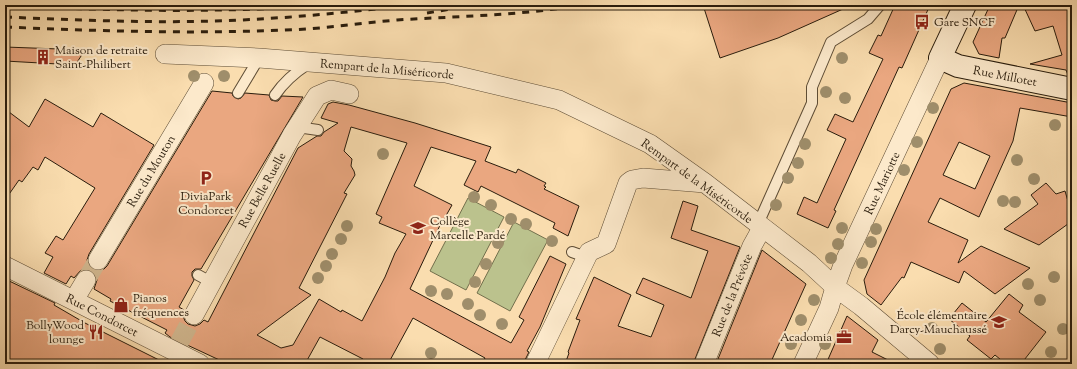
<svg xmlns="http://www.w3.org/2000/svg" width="1077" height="369" viewBox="0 0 1077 369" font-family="'Sorts Mill Goudy',serif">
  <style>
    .green { fill: #bbc28d; stroke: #726f4c }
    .building { fill: #eaa780; stroke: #291c0c; fill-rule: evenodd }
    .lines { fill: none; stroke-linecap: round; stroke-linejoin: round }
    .minor-tunnel { stroke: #d0b68e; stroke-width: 19; stroke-dasharray: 19 10; stroke-linecap: butt }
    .service-casing { stroke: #5d4c35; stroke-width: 12 }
    .minor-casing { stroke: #5d4c35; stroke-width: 20 }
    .secondary-casing { stroke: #291c0c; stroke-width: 24 }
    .service { stroke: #fce9cb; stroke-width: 10 }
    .minor { stroke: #fce9cb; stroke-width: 19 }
    .secondary { stroke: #fce9cb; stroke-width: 22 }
    .rail { stroke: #291c0c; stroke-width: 3; stroke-dasharray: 7 7; stroke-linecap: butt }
    .tree { fill: #9f8e6b }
    .labels { text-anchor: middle; stroke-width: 4; stroke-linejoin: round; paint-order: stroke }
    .poi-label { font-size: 12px; fill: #291c0c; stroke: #fce9cb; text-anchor: start }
    .street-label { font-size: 12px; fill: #291c0c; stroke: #fce9cb }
  </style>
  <rect width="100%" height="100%" fill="#faddaf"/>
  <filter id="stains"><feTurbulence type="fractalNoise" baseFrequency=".005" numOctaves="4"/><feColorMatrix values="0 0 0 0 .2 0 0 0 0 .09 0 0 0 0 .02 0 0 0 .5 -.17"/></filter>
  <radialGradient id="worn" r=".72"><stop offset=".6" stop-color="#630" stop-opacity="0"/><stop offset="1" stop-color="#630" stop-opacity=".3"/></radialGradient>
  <path class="green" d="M 468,198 L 504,217 L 466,290 L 430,271 Z
    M 514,222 L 548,240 L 510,311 L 477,293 Z"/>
  <path class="building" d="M 703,5 L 852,5 L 778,38 L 720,58 Z
    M 895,5 L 930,5 L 902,68 L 899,67 L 834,210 L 836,211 L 828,228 L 797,214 L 804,197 L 817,203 L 846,139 L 827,130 L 835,114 L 853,122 L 883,59 L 869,53 L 878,35 L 881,36 Z
    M 990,5 L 1019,5 L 1005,38 L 1002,38 L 999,58 L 979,54 L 973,42 Z
    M 1023,5 L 1072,5 L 1072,76 L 1068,75 L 1066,70 L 1030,64 L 1062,55 L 1053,26 L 1035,31 Z
    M 5,47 L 59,49 L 83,53 L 74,67 L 58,64 L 5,61 Z
    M 964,83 L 1072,103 L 1072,117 L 1020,108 L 1013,141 L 979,217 L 940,198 L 928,222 L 968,240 L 958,263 L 981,246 L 1030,268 L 995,294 L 964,271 L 959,283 L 911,262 L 904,278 L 902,277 L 881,305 L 867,294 L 864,280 L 951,89 ZM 959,142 L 990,156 L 975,189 L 943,175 Z
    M 212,91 L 232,93 L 233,96 L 238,99 L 241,98 L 245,93 L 269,95 L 271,100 L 275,101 L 278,101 L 282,96 L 303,97 L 201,269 L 195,269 L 192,272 L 192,276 L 194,280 L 179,307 L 184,310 L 183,316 L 185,321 L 188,324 L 195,326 L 200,324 L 204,320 L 208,322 L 298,148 L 317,136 L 321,136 L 324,132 L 338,123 L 321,118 L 328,104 L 333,102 L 349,105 L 415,123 L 491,147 L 485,161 L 516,173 L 518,169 L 546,183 L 544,186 L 546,187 L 544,189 L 579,206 L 568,236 L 553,228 L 555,223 L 481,186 L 478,192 L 464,185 L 476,161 L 431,147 L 414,186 L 452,205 L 443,221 L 442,221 L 410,289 L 511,343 L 524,320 L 519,317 L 550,256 L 566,264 L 540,327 L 527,351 L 529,352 L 523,364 L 482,364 L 485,358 L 413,318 L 388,364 L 361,364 L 363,359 L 320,337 L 305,364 L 228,364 L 170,337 L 165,333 L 167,330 L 110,301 L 111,299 L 94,289 L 97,280 L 95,274 L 91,270 L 87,269 L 81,270 L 74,278 L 71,276 L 66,284 L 44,273 L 53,257 L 45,253 L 56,236 L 63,240 L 95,188 L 45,157 L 38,170 L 33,167 L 22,182 L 19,180 L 5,200 L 5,109 L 29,127 L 45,99 L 93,127 L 101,113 L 154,145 L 89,254 L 87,260 L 89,266 L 93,270 L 98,271 L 104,269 L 107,266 ZM 351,127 L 407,143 L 376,214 L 382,217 L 379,223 L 406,234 L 395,253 L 385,277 L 362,321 L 342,310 L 341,312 L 319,299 L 293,345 L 281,348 L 257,335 L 311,295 L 299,288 L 347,194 L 344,193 L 355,175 L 354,171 L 351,166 L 352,159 L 344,151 Z
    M 1046,183 L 1056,194 L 1065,191 L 1072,215 L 1072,221 L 1039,245 L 1004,229 L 1038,204 L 1031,195 Z
    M 683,201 L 698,206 L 691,230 L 740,247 L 693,364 L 565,364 L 569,353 L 568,352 L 580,320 L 576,319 L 594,277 L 631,295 L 618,326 L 651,337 L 664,305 L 636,293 L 643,278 L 691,298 L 708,251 L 671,238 Z
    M 762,250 L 806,284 L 770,364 L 716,364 Z
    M 5,279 L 55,303 L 54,305 L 85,323 L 167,364 L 5,364 Z
    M 1009,294 L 1023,305 L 1019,312 L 1046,332 L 1021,364 L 1006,364 L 995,355 L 991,359 L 967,340 L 970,336 L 949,319 L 962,303 L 986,322 Z
    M 847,316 L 878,340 L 872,352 L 896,364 L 826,364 Z"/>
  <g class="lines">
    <path class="minor-tunnel" d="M 86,280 L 98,260
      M 179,343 L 194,315"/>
    <g class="service-casing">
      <path id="service" d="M 238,93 L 259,58
        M 275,95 C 284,82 294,73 308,64
        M 297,127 L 318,130
        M 758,224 L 812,103 L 812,87 L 831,42 L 868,19 L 880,5
        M 572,252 L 586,257
        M 198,275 L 211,282"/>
    </g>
    <g class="minor-casing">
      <path id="minor" d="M 165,54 L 259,58 L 446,73 L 559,100 L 650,144 L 705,183 L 809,263 L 835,287 L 861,306 L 930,364
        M 98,260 L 204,83
        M 5,266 L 200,364
        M 74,300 L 86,280
        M 194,315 L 292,135 L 317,96 L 331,90 L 349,94
        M 535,364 L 589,252 L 606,244 L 628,183 L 632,180 L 643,178 L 705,183
        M 704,364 L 752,246 L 762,228
        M 803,364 L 829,308 L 835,287 L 843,265 L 940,58"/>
    </g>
    <g class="secondary-casing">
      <path id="secondary" d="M 965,5 L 940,58 L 958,66 L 1072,89"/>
    </g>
    <use href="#service" class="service"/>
    <use href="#minor" class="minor"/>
    <use href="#secondary" class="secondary"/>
    <path class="rail" d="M 5,5 C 90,10 174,12 259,9 C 282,8 304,7 326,5
      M 427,13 L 476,5
      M 5,17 C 75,20 145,23 215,21 C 280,19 344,13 409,5
      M 5,27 C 99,31 192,34 285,30 C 323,29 360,23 397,20 C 458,16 519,16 580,5"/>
  </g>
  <g class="tree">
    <circle cx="842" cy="58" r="6"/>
    <circle cx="194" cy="76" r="6"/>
    <circle cx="224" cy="76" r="6"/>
    <circle cx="826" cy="92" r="6"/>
    <circle cx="845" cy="98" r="6"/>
    <circle cx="933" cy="108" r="6"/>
    <circle cx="1055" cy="125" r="6"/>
    <circle cx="917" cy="142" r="6"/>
    <circle cx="805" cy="144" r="6"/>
    <circle cx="383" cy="154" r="6"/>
    <circle cx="1017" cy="160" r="6"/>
    <circle cx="798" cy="163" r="6"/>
    <circle cx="904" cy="170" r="6"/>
    <circle cx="788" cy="178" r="6"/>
    <circle cx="1034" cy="179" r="6"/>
    <circle cx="474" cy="197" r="6"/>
    <circle cx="1003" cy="201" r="6"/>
    <circle cx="1015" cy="202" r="6"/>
    <circle cx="491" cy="205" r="6"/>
    <circle cx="776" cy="205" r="6"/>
    <circle cx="511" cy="219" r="6"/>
    <circle cx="526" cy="224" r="6"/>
    <circle cx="347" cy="226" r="6"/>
    <circle cx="842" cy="228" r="6"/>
    <circle cx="876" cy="229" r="6"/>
    <circle cx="341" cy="239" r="6"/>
    <circle cx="552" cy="241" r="6"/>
    <circle cx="871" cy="242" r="6"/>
    <circle cx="498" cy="243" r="6"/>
    <circle cx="838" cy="244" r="6"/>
    <circle cx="332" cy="254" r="6"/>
    <circle cx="831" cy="258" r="6"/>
    <circle cx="862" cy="263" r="6"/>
    <circle cx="486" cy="264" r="6"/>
    <circle cx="326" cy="266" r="6"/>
    <circle cx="1054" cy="277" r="6"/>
    <circle cx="318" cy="278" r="6"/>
    <circle cx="475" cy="282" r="6"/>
    <circle cx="1028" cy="284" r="6"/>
    <circle cx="431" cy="291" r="6"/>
    <circle cx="447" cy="294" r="6"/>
    <circle cx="814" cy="300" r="6"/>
    <circle cx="1040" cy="300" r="6"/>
    <circle cx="468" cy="304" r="6"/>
    <circle cx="480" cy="315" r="6"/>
    <circle cx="801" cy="320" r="6"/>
    <circle cx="502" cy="324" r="6"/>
    <circle cx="932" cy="328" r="6"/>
    <circle cx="1063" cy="329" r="6"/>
    <circle cx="791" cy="344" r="6"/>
    <circle cx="825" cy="344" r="6"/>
    <circle cx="940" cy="349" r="6"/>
    <circle cx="1051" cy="352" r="6"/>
    <circle cx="431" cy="353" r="6"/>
  </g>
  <defs>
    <g id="bus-bare" transform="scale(1.2)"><path d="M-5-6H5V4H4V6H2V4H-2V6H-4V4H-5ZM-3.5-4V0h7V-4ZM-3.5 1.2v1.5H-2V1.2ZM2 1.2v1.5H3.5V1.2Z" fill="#8f2418" stroke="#fce9cb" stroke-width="2.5" paint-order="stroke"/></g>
    <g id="building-bare" transform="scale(1.2)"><path d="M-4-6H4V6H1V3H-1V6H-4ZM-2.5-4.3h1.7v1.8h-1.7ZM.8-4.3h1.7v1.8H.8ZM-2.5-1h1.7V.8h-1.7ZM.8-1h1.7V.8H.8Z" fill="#8f2418" stroke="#fce9cb" stroke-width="2.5" paint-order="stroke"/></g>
    <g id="parking-bare" transform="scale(1.2)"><path d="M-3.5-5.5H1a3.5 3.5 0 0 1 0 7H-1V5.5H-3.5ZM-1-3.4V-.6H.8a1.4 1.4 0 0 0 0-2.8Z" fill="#8f2418" stroke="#fce9cb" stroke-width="2.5" paint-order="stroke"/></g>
    <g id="school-bare" transform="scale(1.2)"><path d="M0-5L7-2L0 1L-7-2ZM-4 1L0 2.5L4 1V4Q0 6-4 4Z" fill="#8f2418" stroke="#fce9cb" stroke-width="2.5" paint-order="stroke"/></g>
    <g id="shop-bare" transform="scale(1.2)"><path d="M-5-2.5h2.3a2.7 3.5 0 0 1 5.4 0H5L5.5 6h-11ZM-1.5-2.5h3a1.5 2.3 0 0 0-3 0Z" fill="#8f2418" stroke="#fce9cb" stroke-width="2.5" paint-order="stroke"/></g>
    <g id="restaurant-bare" transform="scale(1.2)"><path d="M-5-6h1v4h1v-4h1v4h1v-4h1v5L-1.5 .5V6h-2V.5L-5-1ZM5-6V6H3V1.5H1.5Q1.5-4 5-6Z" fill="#8f2418" stroke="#fce9cb" stroke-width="2.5" paint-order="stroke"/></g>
    <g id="office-bare" transform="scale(1.2)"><path d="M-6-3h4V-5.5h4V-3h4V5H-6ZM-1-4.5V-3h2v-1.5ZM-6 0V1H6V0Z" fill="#8f2418" stroke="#fce9cb" stroke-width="2.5" paint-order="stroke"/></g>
  </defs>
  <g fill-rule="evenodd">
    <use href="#bus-bare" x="922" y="22"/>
    <use href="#building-bare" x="43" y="57"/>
    <use href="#parking-bare" x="206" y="178"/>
    <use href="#school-bare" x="418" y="228"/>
    <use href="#shop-bare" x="121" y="305"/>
    <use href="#school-bare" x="999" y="322"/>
    <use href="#restaurant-bare" x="96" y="332"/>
    <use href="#office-bare" x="844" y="337"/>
  </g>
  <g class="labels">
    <g class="poi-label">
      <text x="934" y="26">Gare SNCF</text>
      <text x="55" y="54">Maison de retraite<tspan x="55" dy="14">Saint-Philibert</tspan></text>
      <text x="206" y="200" text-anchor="middle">DiviaPark<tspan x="206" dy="14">Condorcet</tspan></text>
      <text x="430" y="225">Collège<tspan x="430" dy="14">Marcelle Pardé</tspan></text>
      <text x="133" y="302">Pianos<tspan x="133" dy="14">fréquences</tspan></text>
      <text x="987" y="319" text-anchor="end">École élémentaire<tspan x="987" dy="14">Darcy-Mauchaussé</tspan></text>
      <text x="84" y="329" text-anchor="end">BollyWood<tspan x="84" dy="14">lounge</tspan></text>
      <text x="832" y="341" text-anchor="end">Acadomia</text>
    </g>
    <g class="street-label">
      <text transform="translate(387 69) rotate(5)" y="4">Rempart de la Miséricorde</text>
      <text transform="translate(1005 76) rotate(11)" y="4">Rue Millotet</text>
      <text transform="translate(151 171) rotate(-59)" y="4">Rue du Mouton</text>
      <text transform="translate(697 181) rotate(36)" y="4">Rempart de la Miséricorde</text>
      <text transform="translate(882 183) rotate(-65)" y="4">Rue Mariotte</text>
      <text transform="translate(262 190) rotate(-61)" y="4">Rue Belle Ruelle</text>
      <text transform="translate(732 295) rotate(-68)" y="4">Rue de la Prévôte</text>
      <text transform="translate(102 315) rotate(27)" y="4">Rue Condorcet</text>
    </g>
  </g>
  <rect width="1077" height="369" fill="none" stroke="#faddaf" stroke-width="20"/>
  <rect x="6" y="6" width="1065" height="357" fill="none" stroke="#291c0c" stroke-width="2"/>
  <rect x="10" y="10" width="1057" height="349" fill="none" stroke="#291c0c"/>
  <rect width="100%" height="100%" filter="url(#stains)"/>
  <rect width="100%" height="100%" fill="url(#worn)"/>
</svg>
